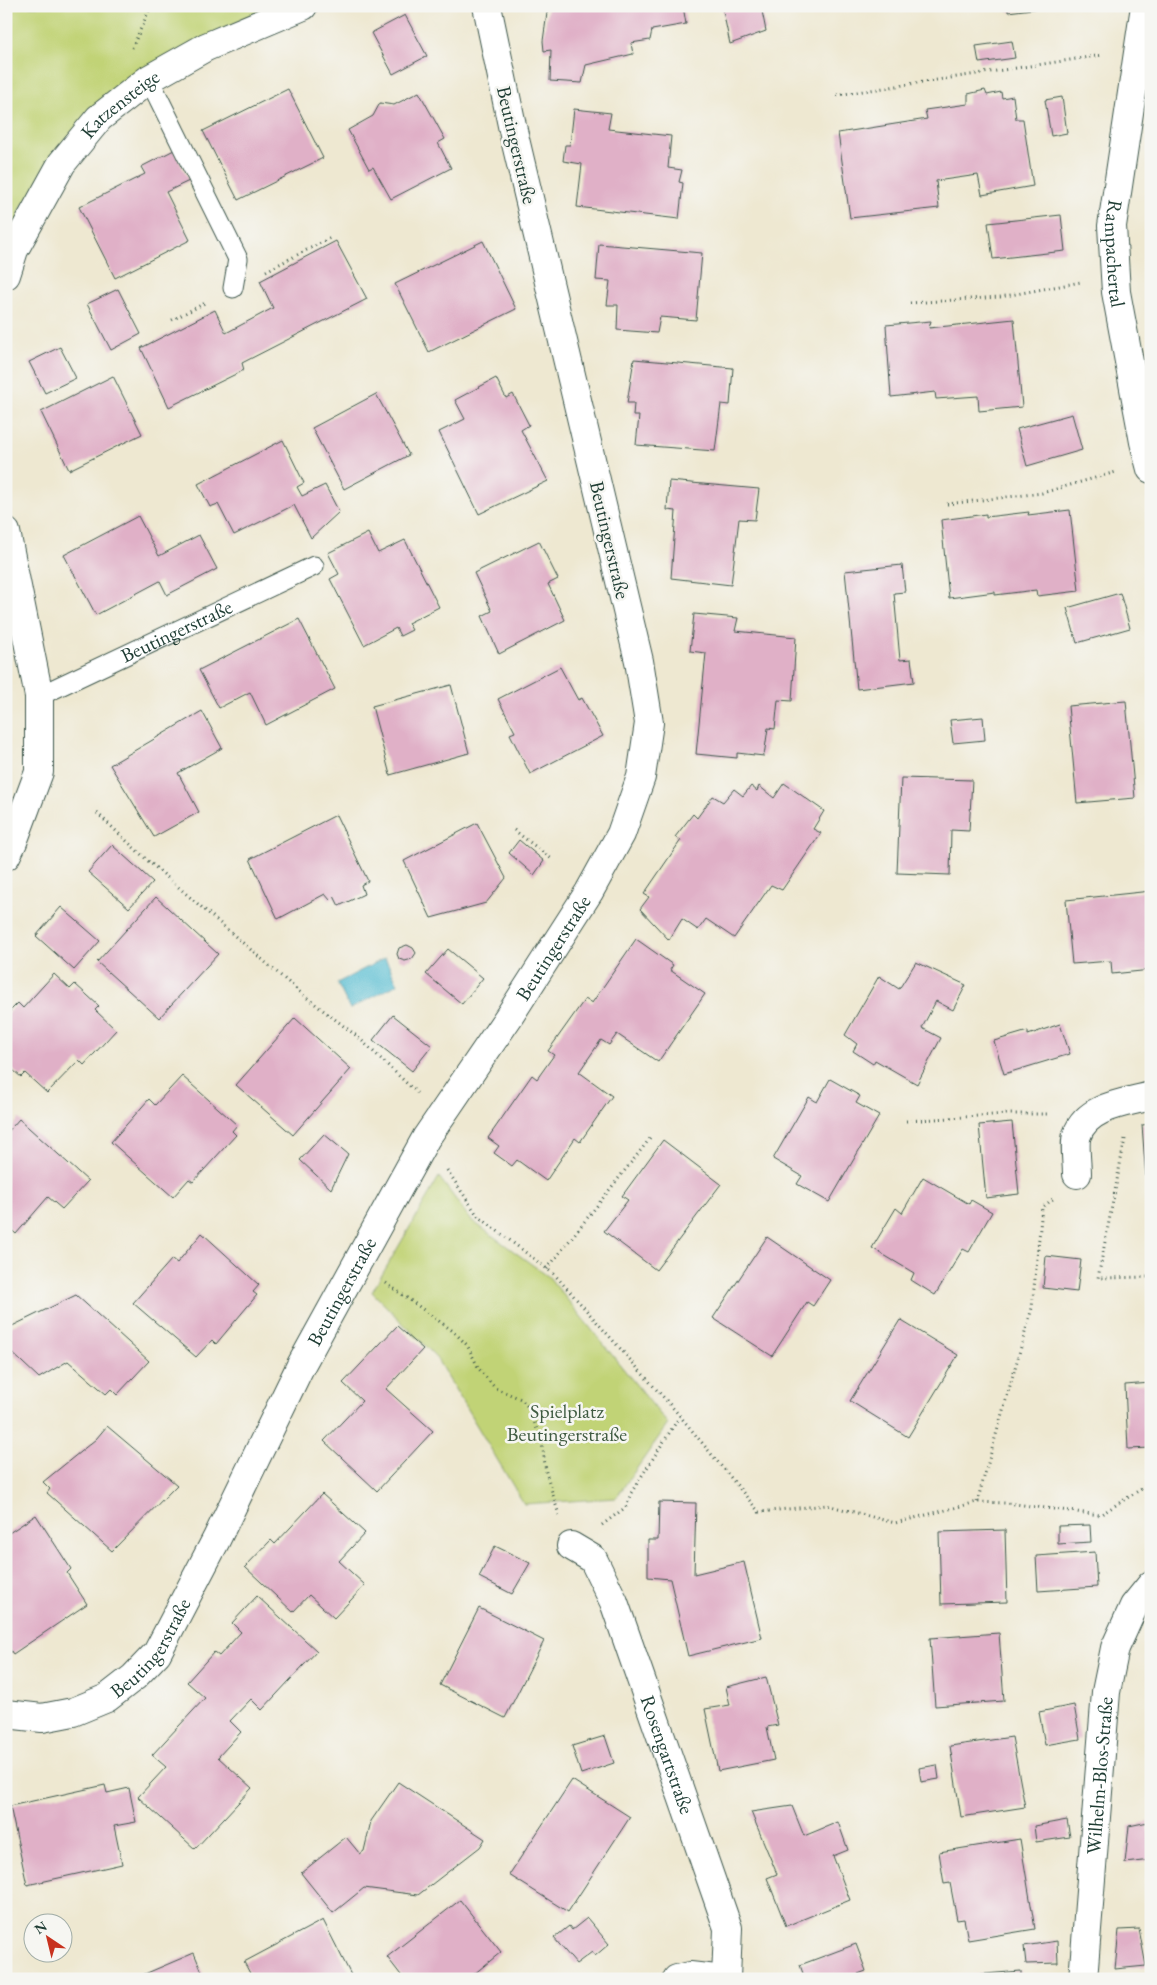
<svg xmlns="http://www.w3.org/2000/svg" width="1157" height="1985" viewBox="0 0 1157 1985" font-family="'EB Garamond',serif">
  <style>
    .green { fill: #c1d376; stroke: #708855 }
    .water { fill: #53bcd1; stroke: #397c82 }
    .building { fill: #e0b0c7 }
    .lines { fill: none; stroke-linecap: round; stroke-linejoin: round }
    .service-casing { stroke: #3e574c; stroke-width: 21 }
    .minor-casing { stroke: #3e574c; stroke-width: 30 }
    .path { stroke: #3e574c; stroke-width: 3; stroke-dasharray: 1 4; stroke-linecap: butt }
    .service { stroke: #fff; stroke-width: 19 }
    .minor { stroke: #fff; stroke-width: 28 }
    .labels { text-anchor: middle; stroke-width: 5; stroke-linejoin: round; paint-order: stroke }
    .street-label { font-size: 20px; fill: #1f3d34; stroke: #f6f6f2 }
    .park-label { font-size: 20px; fill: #3f5b41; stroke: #f6f6f2 }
  </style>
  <rect width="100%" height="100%" fill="#f6f6f2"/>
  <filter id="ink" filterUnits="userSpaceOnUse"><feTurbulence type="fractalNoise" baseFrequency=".02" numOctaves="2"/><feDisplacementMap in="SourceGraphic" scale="10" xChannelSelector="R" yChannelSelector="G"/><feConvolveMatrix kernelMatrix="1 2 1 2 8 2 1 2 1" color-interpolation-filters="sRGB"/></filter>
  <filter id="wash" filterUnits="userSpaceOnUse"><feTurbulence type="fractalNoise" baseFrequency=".0096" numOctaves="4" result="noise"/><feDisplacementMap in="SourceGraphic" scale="20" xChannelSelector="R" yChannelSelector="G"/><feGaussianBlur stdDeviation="1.12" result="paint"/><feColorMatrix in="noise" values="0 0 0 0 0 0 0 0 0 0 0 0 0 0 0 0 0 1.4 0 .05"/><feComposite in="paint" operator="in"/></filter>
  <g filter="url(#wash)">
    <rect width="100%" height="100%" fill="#eee8d1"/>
    <path class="green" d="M 6,6 L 283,6 L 109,102 L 22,206 L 6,258 Z
      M 439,1177 L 471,1220 L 549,1277 L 668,1424 L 616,1498 L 524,1504 L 435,1356 L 372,1292 Z"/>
    <path class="water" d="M 385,958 L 398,984 L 350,1009 L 337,983 Z"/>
    <g id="blocks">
      <path class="building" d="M 548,6 L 683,6 L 686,24 L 652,30 L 650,40 L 631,43 L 633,54 L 586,65 L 582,83 L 550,81 L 551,50 L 544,51 L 543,41 Z
        M 722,6 L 761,6 L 766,31 L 730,44 Z
        M 1008,6 L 1048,6 L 1048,7 L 1008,12 Z
        M 405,15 L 427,56 L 393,74 L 371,33 Z
        M 1012,41 L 1015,58 L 979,63 L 976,46 Z
        M 288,89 L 323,158 L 238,200 L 203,131 Z
        M 985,90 L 987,95 L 1001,92 L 1002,98 L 1013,96 L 1016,119 L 1023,119 L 1033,186 L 982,195 L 978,175 L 936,181 L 939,208 L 850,218 L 838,133 L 927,119 L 925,110 L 968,104 L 968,94 Z
        M 419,92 L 445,139 L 438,143 L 451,168 L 391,199 L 373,167 L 369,169 L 348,130 L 373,116 L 380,103 L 394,105 Z
        M 1062,97 L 1067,133 L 1051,136 L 1045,100 Z
        M 574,109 L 611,113 L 608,129 L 671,136 L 668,168 L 682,170 L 679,182 L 683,183 L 679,219 L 577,207 L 582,164 L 563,161 L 565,145 L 570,145 Z
        M 174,150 L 189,181 L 166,192 L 190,240 L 115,278 L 79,207 L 145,174 L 141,167 Z
        M 1061,215 L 1065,251 L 993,259 L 988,223 Z
        M 336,241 L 367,299 L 242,363 L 244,370 L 169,407 L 141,348 L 215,310 L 226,333 L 273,308 L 260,281 Z
        M 483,241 L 516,309 L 429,352 L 395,284 Z
        M 599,244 L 702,253 L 696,320 L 660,317 L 657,333 L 617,330 L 618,305 L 607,305 L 610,281 L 596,280 Z
        M 118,289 L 141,334 L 111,350 L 87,304 Z
        M 1014,319 L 1022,407 L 979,411 L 978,396 L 936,399 L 935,392 L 891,397 L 886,325 L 931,321 L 929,328 Z
        M 60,347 L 76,378 L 45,393 L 29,362 Z
        M 634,359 L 733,368 L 730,405 L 721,404 L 715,451 L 636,445 L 639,416 L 633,416 L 634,403 L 627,403 Z
        M 113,376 L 142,434 L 69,470 L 41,412 Z
        M 496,378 L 506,398 L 513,394 L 529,425 L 521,430 L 548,481 L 479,514 L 439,432 L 465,419 L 455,400 Z
        M 376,394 L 409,455 L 344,489 L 312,428 Z
        M 1072,414 L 1082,450 L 1027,466 L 1017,429 Z
        M 283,440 L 304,483 L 297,487 L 302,496 L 325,485 L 339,512 L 311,538 L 294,505 L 234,535 L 218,504 L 210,507 L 198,484 Z
        M 669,481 L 759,489 L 755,520 L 739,519 L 731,585 L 671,578 L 676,511 L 667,510 Z
        M 1070,510 L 1079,591 L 1037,596 L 1036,590 L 995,595 L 995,592 L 949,598 L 941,520 L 986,514 L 986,517 L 1029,512 L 1028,515 Z
        M 138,516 L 159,556 L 199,535 L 217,569 L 167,595 L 160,581 L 96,615 L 64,555 Z
        M 368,533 L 378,553 L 405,540 L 439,607 L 408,623 L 412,630 L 400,636 L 396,628 L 364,645 L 330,579 L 339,574 L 328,553 Z
        M 539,541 L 558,579 L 548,584 L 565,620 L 499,654 L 482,616 L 492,611 L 474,573 Z
        M 902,565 L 905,592 L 894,593 L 900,660 L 911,659 L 914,682 L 857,689 L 845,571 Z
        M 1120,593 L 1130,628 L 1077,643 L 1067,608 Z
        M 694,614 L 738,618 L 735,631 L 796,637 L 792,701 L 778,700 L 775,729 L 768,728 L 764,756 L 737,753 L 737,758 L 696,754 L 706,653 L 690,651 Z
        M 299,619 L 335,689 L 266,725 L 250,692 L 219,708 L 199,670 Z
        M 560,667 L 578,700 L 582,698 L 603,736 L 530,774 L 510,734 L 515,732 L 498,699 Z
        M 451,685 L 469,753 L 390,775 L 372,706 Z
        M 1126,701 L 1135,798 L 1077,803 L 1068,706 Z
        M 202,711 L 222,748 L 178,773 L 199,812 L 154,837 L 110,765 Z
        M 983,717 L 985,740 L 953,743 L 950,720 Z
        M 901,778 L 972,780 L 969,831 L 951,830 L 950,875 L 897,873 Z
        M 784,783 L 824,811 L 813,829 L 821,833 L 782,890 L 771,885 L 734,938 L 706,919 L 698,930 L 682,919 L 669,940 L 640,909 L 649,897 L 644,894 L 681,840 L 675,837 L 693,814 L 697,818 L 713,796 L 723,802 L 734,789 L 743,796 L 751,786 L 757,791 L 759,786 L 774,798 Z
        M 336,815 L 368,881 L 361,885 L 364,894 L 339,906 L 334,896 L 330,900 L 325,894 L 278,919 L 250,859 Z
        M 477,823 L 506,878 L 486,903 L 431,918 L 404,861 Z
        M 519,840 L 544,861 L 534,875 L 509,853 Z
        M 112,845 L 153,882 L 129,908 L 88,872 Z
        M 1151,891 L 1151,970 L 1112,974 L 1111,961 L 1072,964 L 1066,900 Z
        M 156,897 L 218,954 L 159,1018 L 97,962 Z
        M 61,907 L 100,941 L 74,970 L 36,936 Z
        M 636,939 L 673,965 L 670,970 L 705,994 L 658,1062 L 617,1034 L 609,1045 L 601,1040 L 579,1072 L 612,1096 L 580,1142 L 575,1138 L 546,1181 L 517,1160 L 512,1166 L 494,1153 L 499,1146 L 488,1138 L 532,1075 L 537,1079 L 554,1055 L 548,1051 L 585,999 L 592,1003 Z
        M 407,945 L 413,948 L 416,953 L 412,959 L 405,961 L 399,959 L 397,954 L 399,948 Z
        M 448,949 L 483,978 L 462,1004 L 426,974 Z
        M 916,962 L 966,985 L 953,1010 L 936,1001 L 922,1028 L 941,1038 L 917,1084 L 875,1060 L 873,1064 L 853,1051 L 857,1044 L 845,1035 L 879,976 L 899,989 Z
        M 54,974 L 70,989 L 75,984 L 99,1006 L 95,1010 L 116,1030 L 84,1065 L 79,1060 L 47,1093 L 25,1073 L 21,1077 L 6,1064 L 6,1015 L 18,1003 L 23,1008 Z
        M 393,1015 L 432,1046 L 412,1071 L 373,1040 Z
        M 295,1018 L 351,1069 L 293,1135 L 236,1085 Z
        M 1060,1024 L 1070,1054 L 1004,1074 L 994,1041 L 1028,1031 L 1028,1035 Z
        M 182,1076 L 237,1125 L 232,1131 L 236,1135 L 193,1182 L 189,1179 L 173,1197 L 111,1142 L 149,1099 L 155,1105 Z
        M 830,1079 L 860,1096 L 856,1103 L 879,1116 L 829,1202 L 797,1184 L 802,1176 L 773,1159 L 809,1097 L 817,1102 Z
        M 19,1119 L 88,1181 L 62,1209 L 48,1197 L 16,1234 L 6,1225 L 6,1134 Z
        M 1012,1122 L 1019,1194 L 986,1198 L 979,1125 Z
        M 1151,1124 L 1151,1219 L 1149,1219 L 1142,1125 Z
        M 324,1134 L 348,1154 L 331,1189 L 300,1160 Z
        M 663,1140 L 721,1184 L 656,1270 L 604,1231 L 628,1200 L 622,1196 Z
        M 923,1177 L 969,1204 L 971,1200 L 992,1212 L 969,1252 L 963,1249 L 935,1295 L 911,1280 L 914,1273 L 872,1248 L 896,1208 L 902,1213 Z
        M 202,1233 L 259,1285 L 253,1292 L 257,1295 L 216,1344 L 212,1340 L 196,1357 L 133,1303 L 172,1259 L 177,1263 Z
        M 767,1237 L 830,1280 L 813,1306 L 807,1302 L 772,1356 L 713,1318 Z
        M 1046,1256 L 1081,1260 L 1077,1292 L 1043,1288 Z
        M 76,1295 L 149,1361 L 117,1395 L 111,1389 L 106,1394 L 68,1361 L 39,1378 L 6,1347 L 6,1329 Z
        M 900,1320 L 958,1355 L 908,1437 L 850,1401 Z
        M 397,1326 L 423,1349 L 386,1389 L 433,1431 L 377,1491 L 324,1441 L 362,1401 L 343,1383 Z
        M 1151,1383 L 1151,1448 L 1128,1449 L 1125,1385 Z
        M 107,1426 L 177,1485 L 112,1551 L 47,1493 L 50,1489 L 43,1482 L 96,1439 Z
        M 322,1494 L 365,1533 L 339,1561 L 365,1585 L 334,1618 L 309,1595 L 293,1612 L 245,1567 L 271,1540 L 275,1544 Z
        M 659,1502 L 696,1503 L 694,1574 L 744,1562 L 762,1638 L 688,1656 L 670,1579 L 648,1577 L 648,1540 L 658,1540 Z
        M 36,1515 L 71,1569 L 67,1573 L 87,1604 L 13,1654 L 6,1644 L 6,1535 Z
        M 1090,1525 L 1091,1542 L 1058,1544 L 1058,1526 Z
        M 1005,1530 L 1007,1602 L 941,1604 L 939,1532 Z
        M 495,1546 L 530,1563 L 512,1594 L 479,1577 Z
        M 1095,1552 L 1097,1587 L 1038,1591 L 1036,1556 Z
        M 257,1596 L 317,1651 L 262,1710 L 251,1699 L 230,1721 L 241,1732 L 218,1757 L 252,1788 L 195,1849 L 138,1797 L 166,1767 L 152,1755 L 205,1698 L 187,1682 L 214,1652 L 219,1656 L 241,1632 L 232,1623 Z
        M 479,1608 L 544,1641 L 505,1718 L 440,1685 Z
        M 999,1633 L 1004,1701 L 935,1706 L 930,1638 Z
        M 766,1677 L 778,1725 L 767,1727 L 774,1760 L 718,1771 L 705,1709 L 730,1705 L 726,1687 Z
        M 1074,1705 L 1080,1739 L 1045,1745 L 1039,1712 Z
        M 605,1736 L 614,1763 L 581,1774 L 572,1746 Z
        M 1012,1737 L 1025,1807 L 961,1817 L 950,1746 Z
        M 937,1765 L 939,1779 L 921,1782 L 919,1768 Z
        M 572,1780 L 630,1817 L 568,1912 L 509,1875 Z
        M 398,1782 L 485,1839 L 480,1847 L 418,1895 L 364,1888 L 333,1913 L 301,1873 L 346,1837 L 360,1854 L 364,1851 L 371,1821 Z
        M 105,1785 L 107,1793 L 129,1788 L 136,1822 L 114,1826 L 122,1864 L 27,1885 L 10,1806 Z
        M 792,1806 L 804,1836 L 838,1822 L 848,1850 L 833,1856 L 850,1900 L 786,1926 L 767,1878 L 777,1874 L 751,1812 Z
        M 1067,1820 L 1070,1837 L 1036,1842 L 1034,1826 Z
        M 1148,1822 L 1151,1860 L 1125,1863 L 1129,1826 Z
        M 1020,1839 L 1035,1929 L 968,1940 L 964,1919 L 957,1920 L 950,1883 L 944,1884 L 939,1852 Z
        M 460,1900 L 501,1952 L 468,1979 L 404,1979 L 387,1957 Z
        M 587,1918 L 609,1944 L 595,1956 L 592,1952 L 576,1964 L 554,1938 L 569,1926 L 572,1930 Z
        M 323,1920 L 353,1979 L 253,1979 L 244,1962 Z
        M 1139,1929 L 1146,1966 L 1115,1969 L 1119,1930 Z
        M 1057,1941 L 1058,1963 L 1026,1964 L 1024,1946 Z
        M 856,1944 L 866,1971 L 858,1974 L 860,1979 L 805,1979 L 800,1965 Z
        M 194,1953 L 205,1979 L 133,1979 Z
        M 1021,1971 L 1021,1979 L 962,1979 L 961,1976 Z"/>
    </g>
  </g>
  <g filter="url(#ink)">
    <use href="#blocks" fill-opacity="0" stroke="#3e574c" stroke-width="1"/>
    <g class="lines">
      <g class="service-casing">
        <g id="service">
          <path d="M 149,79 L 238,259 L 233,288"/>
          <path id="s1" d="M 39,696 L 314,566"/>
        </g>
      </g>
      <g class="minor-casing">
        <g id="minor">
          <path id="s2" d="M 1145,6 L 1112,226 L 1116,292 L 1144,442 L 1151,469"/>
          <path id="s3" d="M 6,275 L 14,250 L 62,163 L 99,118 L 149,79 L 206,47 L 303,6"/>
          <path d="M 6,532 L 39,696 L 39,772 L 13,842 L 6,856"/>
          <path d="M 1077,1174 C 1077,1164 1074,1143 1077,1135 C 1087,1106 1125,1103 1151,1096"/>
          <path id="s4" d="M 571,1546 L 593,1559 L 614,1602 L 728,1928 L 726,1979"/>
          <path id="s5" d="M 6,1714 L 42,1718 L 73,1712 L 107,1698 L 134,1677 L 157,1653 L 216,1540 L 301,1365 L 426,1138 L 510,1015 L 589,892 L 621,834 L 641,777 L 649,723 L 639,661 L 514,135 L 487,6"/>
          <path d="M 677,1979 L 690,1976 L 716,1979"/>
          <path id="s6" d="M 1083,1979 L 1106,1692 L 1115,1648 L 1134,1606 L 1151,1585"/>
        </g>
      </g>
      <path class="path" d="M 132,48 L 151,6
        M 837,95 L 1103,55
        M 266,271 L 330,238
        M 910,303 L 1000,297 L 1081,282
        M 172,320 L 207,302
        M 947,504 L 1042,493 L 1116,472
        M 97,813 L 147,860 L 302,994 L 358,1037 L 417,1093
        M 514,830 L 553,860
        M 906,1121 L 1007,1114 L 1050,1114
        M 1125,1139 L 1098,1278 L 1151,1277
        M 447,1170 L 478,1216 L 555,1275 L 680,1416 L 759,1512 L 827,1505 L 895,1523 L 977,1502 L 1007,1503 L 1100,1515 L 1151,1483
        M 547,1269 L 652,1136
        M 386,1283 L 453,1331 L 467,1345 L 479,1369 L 495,1388 L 521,1399 L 529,1408 L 542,1443 L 546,1472 L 559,1515
        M 977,1502 L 1032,1308 L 1042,1208 L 1054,1198
        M 602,1525 L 626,1507 L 631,1493 L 680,1416"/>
      <use href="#service" class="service"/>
      <use href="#minor" class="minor"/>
    </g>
  </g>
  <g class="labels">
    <g class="street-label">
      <text dy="7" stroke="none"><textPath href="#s3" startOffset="209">Katzensteige</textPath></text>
      <text transform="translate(517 145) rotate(77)" y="7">Beutingerstraße</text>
      <text dy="7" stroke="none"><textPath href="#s2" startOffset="250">Rampachertal</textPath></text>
      <text transform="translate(610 540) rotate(77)" y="7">Beutingerstraße</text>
      <text dy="7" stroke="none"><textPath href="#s1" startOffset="152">Beutingerstraße</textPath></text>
      <text dy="7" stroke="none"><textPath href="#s5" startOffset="982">Beutingerstraße</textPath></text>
      <text dy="7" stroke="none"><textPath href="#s5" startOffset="578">Beutingerstraße</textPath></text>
      <text dy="7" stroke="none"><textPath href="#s5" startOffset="172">Beutingerstraße</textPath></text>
      <text dy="7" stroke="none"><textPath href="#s4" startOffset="235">Rosengartstraße</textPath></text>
      <text dy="7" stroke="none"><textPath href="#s6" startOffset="204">Wilhelm-Blos-Straße</textPath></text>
    </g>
    <g class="park-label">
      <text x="567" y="1418">Spielplatz<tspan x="567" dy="23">Beutingerstraße</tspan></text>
    </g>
  </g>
  <rect width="1157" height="1985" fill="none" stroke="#f6f6f2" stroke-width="25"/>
  <g transform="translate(48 1938) rotate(325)"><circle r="24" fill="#f6f6f2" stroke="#a0aca6"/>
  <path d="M0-4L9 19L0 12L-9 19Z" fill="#c8321e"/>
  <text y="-8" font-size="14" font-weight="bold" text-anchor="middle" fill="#1f3d34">N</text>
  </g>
</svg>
